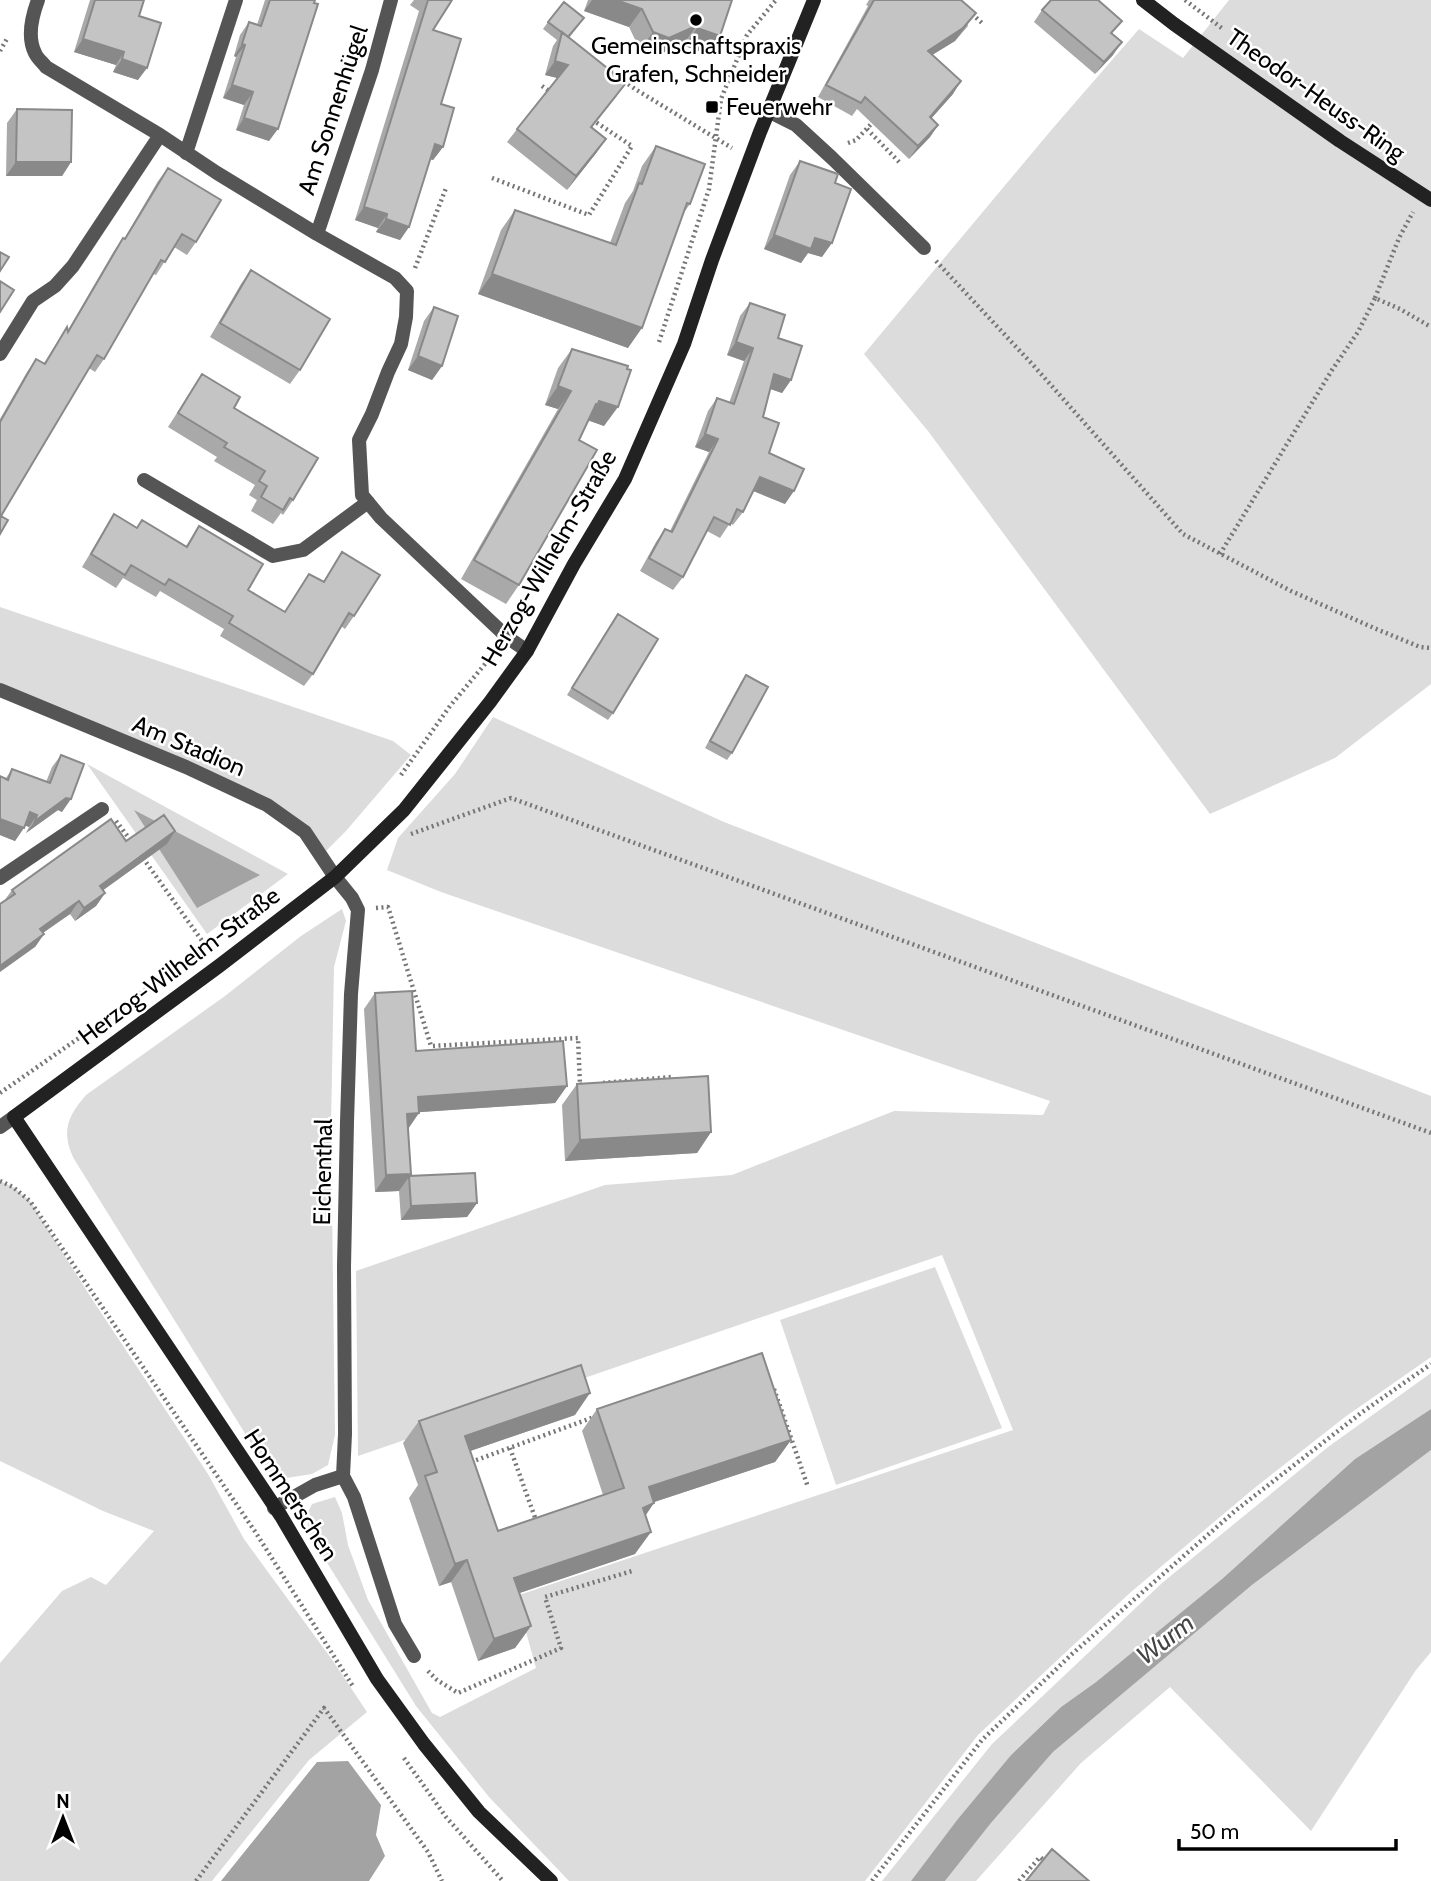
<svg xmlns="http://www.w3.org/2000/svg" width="1431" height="1881" viewBox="0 0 1431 1881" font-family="Cabin,sans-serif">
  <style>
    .green { fill: #dcdcdc }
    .water { fill: #a3a3a3 }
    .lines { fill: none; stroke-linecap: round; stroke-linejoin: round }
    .path { stroke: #777; stroke-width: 4.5; stroke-dasharray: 2 3.5; stroke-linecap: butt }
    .service { stroke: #555; stroke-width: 14 }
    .minor { stroke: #555; stroke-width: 14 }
    .tertiary { stroke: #555; stroke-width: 14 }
    .secondary { stroke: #222; stroke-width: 14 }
    .wall { fill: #a9a9a9 }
    .shaded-wall { fill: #898989 }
    .building { fill: #c4c4c4; stroke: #898989; stroke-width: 2 }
    .poi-dot { fill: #000; stroke: #fff; stroke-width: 2.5 }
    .labels { text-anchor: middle; stroke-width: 5; stroke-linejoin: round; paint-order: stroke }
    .poi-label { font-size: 24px; fill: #000; stroke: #fff }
    .street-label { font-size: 24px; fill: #000; stroke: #fff }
    .water-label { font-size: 26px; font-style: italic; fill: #444; stroke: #fff }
  </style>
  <rect width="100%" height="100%" fill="#fff"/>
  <path class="green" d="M 1229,0 L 1431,0 L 1431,684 L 1335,758 L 1210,814 L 928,431 L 864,354 L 1053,128 L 1139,29 L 1183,58 Z
    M 0,607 L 393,741 L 411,755 L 346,831 L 326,851 L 309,827 L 0,685 Z
    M 493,717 L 724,822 L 1431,1096 L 1431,1357 L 1345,1417 L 1252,1490 L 1131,1592 L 1068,1650 L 978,1735 L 865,1881 L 569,1881 L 489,1797 L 416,1706 L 308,1532 L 307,1514 L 312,1504 L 335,1497 L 342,1513 L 348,1545 L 368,1600 L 432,1713 L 440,1717 L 536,1668 L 516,1596 L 1013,1430 L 942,1255 L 358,1456 L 356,1271 L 605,1185 L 732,1175 L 894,1111 L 1043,1115 L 1050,1101 L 441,892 L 387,870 L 398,838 L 455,774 Z
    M 87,764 L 288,874 L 207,934 Z
    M 342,909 L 346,921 L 334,967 L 331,1126 L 335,1435 L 328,1465 L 312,1474 L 274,1480 L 74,1159 C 61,1132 67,1117 86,1095 L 225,996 L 301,936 Z
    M 0,1181 L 13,1187 L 30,1201 L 92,1299 L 208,1474 L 244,1539 L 333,1661 L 367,1712 L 309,1760 L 212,1881 L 0,1881 L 0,1663 L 62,1591 L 91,1577 L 106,1585 L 154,1531 L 103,1511 L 0,1461 Z
    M 935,1267 L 1002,1428 L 836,1485 L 780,1320 Z
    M 1431,1373 L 1431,1409 L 1355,1459 L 1222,1579 L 1096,1682 L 1061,1707 L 1011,1755 L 957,1820 L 911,1881 L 882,1881 L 992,1744 L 1162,1583 L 1328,1447 Z
    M 1431,1450 L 1431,1652 L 1416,1670 L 1311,1831 L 1170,1687 L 1081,1763 L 976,1881 L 945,1881 L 991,1823 L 1053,1752 L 1252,1585 Z"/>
  <path class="water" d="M 134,810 L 260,875 L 197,908 Z
    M 1431,1409 L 1431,1450 L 1252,1585 L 1053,1752 L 991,1823 L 945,1881 L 911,1881 L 957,1820 L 1011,1755 L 1061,1707 L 1096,1682 L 1222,1579 L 1355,1459 Z
    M 348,1761 L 381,1805 L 376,1835 L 385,1856 L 369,1881 L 221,1881 L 317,1762 Z"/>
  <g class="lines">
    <path class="path" d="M 1185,0 L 1223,29
      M 972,14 L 982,23
      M 0,51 L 8,37
      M 606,68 L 635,89 L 732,148
      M 542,86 L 552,93
      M 867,129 L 901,164
      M 848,143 L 856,140 L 875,120
      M 492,178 L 589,215 L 632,146 L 594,121
      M 936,261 L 1034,366 L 1183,534 L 1291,591 L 1374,628 L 1420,647 L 1431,648
      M 415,268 L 446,188
      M 1375,298 L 1399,238 L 1413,212
      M 659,342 L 709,189 L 721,99 L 747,35 L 776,0
      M 1220,554 L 1332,370 L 1358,332 L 1375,298 L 1400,309 L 1431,327
      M 401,775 L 450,706 L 495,652
      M 116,821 L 132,842
      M 411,834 L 511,798 L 1431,1133
      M 143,858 L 205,945
      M 376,908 L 388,907 L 431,1046 L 578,1038 L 580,1085 L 583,1084
      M 109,1017 L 220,935
      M 603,1083 L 671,1077
      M 0,1093 L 99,1024
      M 0,1181 L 13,1187 L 30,1201 L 256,1533 L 354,1688
      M 774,1389 L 808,1487
      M 510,1448 L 537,1523
      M 471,1462 L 594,1417
      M 428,1671 L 437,1680 L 458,1693 L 561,1648 L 545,1597 L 632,1571
      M 404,1758 L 446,1817 L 503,1881
      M 196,1881 L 324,1708 L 428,1852 L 442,1881
      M 872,1881 L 982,1740 L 1072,1654 L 1235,1511 L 1361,1413 L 1431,1364
      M 1019,1881 L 1040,1857 L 1047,1863"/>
    <path class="service" d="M 768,111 L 796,125 L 832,158 L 924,248
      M 335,877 L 352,898 L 358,910 L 351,994 L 347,1122 L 344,1266 L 345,1434 L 343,1476 L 354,1497 L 395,1624 L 414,1656
      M 274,1508 L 315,1485 L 343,1476"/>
    <path class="minor" d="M 38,0 C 32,16 27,37 35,53 C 37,58 43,63 46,67 L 160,135 L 217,173 L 317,234 L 395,278 L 407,291 L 406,317 L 401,344 L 388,372 L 372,414 L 359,440 L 362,495 L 381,518 L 507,637 L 527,651
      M 186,153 L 236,0
      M 317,234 L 372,70 L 391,0
      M 0,354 L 33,301 L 55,286 L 73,266 L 160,135
      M 144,480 L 273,556 L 303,550 L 368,502
      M 0,690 L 186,767 L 267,805 L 305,832 L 335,877
      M 0,878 L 102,809"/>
    <path class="tertiary" d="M 0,1127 L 14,1117"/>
    <path class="secondary" d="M 1143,0 L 1174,24 L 1340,141 L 1431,200
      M 551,1881 L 479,1812 L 424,1744 L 377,1679 L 281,1516 L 14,1117 L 219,966 L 335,877 L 404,810 L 490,702 L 527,651 L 574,564 L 625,479 L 684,344 L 712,260 L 760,132 L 814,0"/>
  </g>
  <path class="wall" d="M 90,0 L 144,0 L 139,16 L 138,80 L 113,72 L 116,65 L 74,52 Z
    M 265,0 L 315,0 L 269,141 L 236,130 L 244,105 L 223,98 L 236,57 L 234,56 L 240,35 L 249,22 L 257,25 Z
    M 414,0 L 452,0 L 433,30 L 441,104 L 443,147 L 433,160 L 430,159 L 409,227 L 400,240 L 376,232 L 378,228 L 355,220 L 419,11 L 410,5 Z
    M 588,0 L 732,0 L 720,36 L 707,54 L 685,46 L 686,41 L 684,43 L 656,56 L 640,50 L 629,27 L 584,11 Z
    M 869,0 L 961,0 L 968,26 L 955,41 L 932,55 L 953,94 L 931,118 L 938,125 L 930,137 L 909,159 L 857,109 L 852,116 L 818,97 L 868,6 L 866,5 Z
    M 1042,10 L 1113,34 L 1113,55 L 1095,74 L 1034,22 Z
    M 548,22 L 579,25 L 569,38 L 626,83 L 592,127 L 597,152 L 567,190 L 507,142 L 557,78 L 545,75 L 553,46 L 557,40 L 543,29 Z
    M 17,109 L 71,162 L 62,176 L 6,176 L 7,123 Z
    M 656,146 L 690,204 L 682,215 L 628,348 L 478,294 L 501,230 L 515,210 L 610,243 L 625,203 L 633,191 L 642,166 Z
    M 800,161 L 835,183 L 822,257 L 808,253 L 801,263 L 764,249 L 790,175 Z
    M 168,168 L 196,242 L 187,255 L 174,247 L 156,275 L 153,274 L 104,359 L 95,372 L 89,368 L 1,516 L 0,534 L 0,419 L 27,372 L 36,359 L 44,363 L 67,327 L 68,330 L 114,251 L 123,238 L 124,239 L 158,181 Z
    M 251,270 L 300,370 L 290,384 L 210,337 L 241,284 Z
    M 750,303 L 778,338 L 791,380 L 782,393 L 770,389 L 763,417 L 769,453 L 785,504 L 753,491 L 743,512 L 733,525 L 730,523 L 720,538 L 707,531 L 683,577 L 673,590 L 640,571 L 656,542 L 665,529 L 670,531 L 709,452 L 695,447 L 708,411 L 717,398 L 729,403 L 744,361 L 727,355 L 740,316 Z
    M 434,307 L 442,366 L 432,380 L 408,370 L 424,321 Z
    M 572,349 L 604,426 L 588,420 L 579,440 L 519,585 L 506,604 L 461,579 L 558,409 L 545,405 L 558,368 Z
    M 202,374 L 234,408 L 293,500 L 283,515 L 281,513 L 273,524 L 251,511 L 257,500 L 249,495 L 255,485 L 214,461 L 217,457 L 168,427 Z
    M 114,514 L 137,528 L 186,546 L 199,526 L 248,590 L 285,612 L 309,574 L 323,582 L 342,552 L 354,616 L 345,629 L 341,626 L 313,674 L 304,686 L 220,636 L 224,629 L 160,591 L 156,597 L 123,578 L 116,588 L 82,567 Z
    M 613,621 L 613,713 L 608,720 L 567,695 Z
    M 746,675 L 732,753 L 727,760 L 705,748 L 741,682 Z
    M 61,755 L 62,812 L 58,810 L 26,833 L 29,827 L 25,825 L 15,841 L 0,835 L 0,776 L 6,778 L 12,769 L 46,782 L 52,767 Z
    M 126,841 L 167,844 L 103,890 L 105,893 L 96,906 L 75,921 L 70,914 L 43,933 L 44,934 L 35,947 L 4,901 L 12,890 Z
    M 375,993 L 416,1051 L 567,1086 L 555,1103 L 419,1112 L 408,1129 L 409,1176 L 477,1203 L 467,1217 L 401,1220 L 399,1191 L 375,1192 L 364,1009 Z
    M 577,1084 L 711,1132 L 697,1153 L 565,1161 L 562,1105 Z
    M 597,1409 L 791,1440 L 775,1462 L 654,1502 L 645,1516 L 635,1554 L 519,1593 L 531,1626 L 515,1648 L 478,1661 L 451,1582 L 439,1586 L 409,1498 L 418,1485 L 403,1443 L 419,1421 L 575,1415 L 470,1451 L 498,1531 L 603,1495 L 582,1431 Z"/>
  <path class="shaded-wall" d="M 592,0 L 616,0 L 642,9 L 629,27 L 584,11 Z
    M 976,13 L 955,41 L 919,63 L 928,51 Z
    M 699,23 L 684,43 L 656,56 L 640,50 L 653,32 Z
    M 697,28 L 720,36 L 707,54 L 685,46 Z
    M 83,39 L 124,52 L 116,65 L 74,52 Z
    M 1122,42 L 1113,55 L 1095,74 L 1104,62 Z
    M 242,44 L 245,45 L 236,57 L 234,56 Z
    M 122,59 L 147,68 L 138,80 L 113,72 Z
    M 555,61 L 568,65 L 558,78 L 545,75 Z
    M 961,81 L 953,94 L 922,129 L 930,117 Z
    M 626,83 L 616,97 L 582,140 L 591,127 Z
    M 232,85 L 253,92 L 244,105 L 223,98 Z
    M 244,118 L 278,129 L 269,141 L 236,130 Z
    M 938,125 L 930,137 L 909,159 L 918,146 Z
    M 606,139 L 597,152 L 567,190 L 576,176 Z
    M 435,144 L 443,147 L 433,160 L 426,158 Z
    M 16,162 L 71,162 L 62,176 L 6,176 Z
    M 364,207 L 387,214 L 378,228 L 355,220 Z
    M 386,219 L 409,227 L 400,240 L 376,232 Z
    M 774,235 L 815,238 L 832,243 L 822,257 L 808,253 L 801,263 L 764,249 Z
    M 492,274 L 642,328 L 628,348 L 478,294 Z
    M 736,342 L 753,348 L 744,361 L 727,355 Z
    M 418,356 L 442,366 L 432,380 L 408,370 Z
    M 774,374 L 791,380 L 782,393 L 765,387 Z
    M 558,386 L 571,391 L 558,409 L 545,405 Z
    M 599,401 L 618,407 L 604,426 L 587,420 L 596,404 Z
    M 705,434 L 718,439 L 709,452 L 695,447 Z
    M 760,477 L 794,491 L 785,504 L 751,490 Z
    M 66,798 L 71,799 L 62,812 L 58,810 L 26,833 L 35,821 Z
    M 30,812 L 37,815 L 29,827 L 21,824 Z
    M 0,819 L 24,828 L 15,841 L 0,835 Z
    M 175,831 L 167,844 L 91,899 L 100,886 Z
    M 105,893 L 96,906 L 75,921 L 84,908 Z
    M 79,901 L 70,914 L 31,941 L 40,929 Z
    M 44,934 L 35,947 L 0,972 L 0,966 Z
    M 567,1086 L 555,1103 L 407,1113 L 418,1097 Z
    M 419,1113 L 408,1129 L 407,1114 Z
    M 711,1132 L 697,1153 L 565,1161 L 580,1140 Z
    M 411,1174 L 399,1191 L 375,1192 L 386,1175 Z
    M 477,1203 L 467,1217 L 401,1220 L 411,1206 Z
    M 590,1393 L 575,1415 L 450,1458 L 465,1436 Z
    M 791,1440 L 775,1462 L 633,1509 L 649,1487 Z
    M 654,1503 L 639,1525 L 643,1508 Z
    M 651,1532 L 635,1554 L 499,1600 L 514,1578 Z
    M 467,1560 L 451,1582 L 439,1586 L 455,1564 Z
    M 531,1626 L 515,1648 L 478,1661 L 494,1639 Z"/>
  <path class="building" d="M 95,0 L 144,0 L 139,16 L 161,23 L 147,68 L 122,59 L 124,52 L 83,39 Z
    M 270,0 L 315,0 L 314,3 L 318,4 L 278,129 L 244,118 L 253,92 L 232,85 L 245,45 L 242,44 L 249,22 L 261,26 Z
    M 428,0 L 452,0 L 433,30 L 461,39 L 441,104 L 454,108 L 443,147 L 435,144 L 409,227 L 386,219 L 387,214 L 364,207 Z
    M 616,0 L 732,0 L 720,36 L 697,28 L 699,23 L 696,26 L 669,38 L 653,32 L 642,9 Z
    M 874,0 L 961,0 L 976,13 L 963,28 L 928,51 L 961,81 L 930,117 L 938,125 L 918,146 L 865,97 L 861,103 L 826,85 Z
    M 1051,0 L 1098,0 L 1122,21 L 1111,33 L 1122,42 L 1104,62 L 1042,10 Z
    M 564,2 L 584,18 L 568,37 L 548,22 Z
    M 562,32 L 626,83 L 591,127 L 606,139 L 576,176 L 517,129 L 568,65 L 555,61 Z
    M 17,109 L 72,110 L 71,162 L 16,162 Z
    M 656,146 L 705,164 L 690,204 L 687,203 L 642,328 L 492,274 L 515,210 L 616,245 L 639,183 L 642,184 Z
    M 800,161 L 838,174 L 835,183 L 851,189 L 832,243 L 815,238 L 811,249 L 774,235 Z
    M 168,168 L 221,200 L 196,242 L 182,234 L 165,262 L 161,260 L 104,359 L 97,355 L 1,516 L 8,520 L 0,534 L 0,422 L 36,359 L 45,364 L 67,327 L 68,332 L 123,238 L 125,239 Z
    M 0,252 L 9,257 L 0,271 Z
    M 251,270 L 330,319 L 300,370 L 220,323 Z
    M 0,281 L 14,290 L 0,312 Z
    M 750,303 L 785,315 L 778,338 L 802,346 L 791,380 L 774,374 L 763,417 L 779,423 L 769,453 L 804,469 L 794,491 L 760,477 L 743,512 L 737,509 L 730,525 L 714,517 L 683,577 L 649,558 L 665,529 L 672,532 L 718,439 L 705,434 L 717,398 L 734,404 L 753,348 L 736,342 Z
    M 434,307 L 458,316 L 442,366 L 418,356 Z
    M 572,349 L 628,366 L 627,369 L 631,370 L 618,407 L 599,401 L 598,404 L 596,404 L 579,440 L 597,450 L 519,585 L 474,560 L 571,391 L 558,386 Z
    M 202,374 L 240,397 L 234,408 L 318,458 L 293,500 L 290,498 L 283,510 L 261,497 L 267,486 L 259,481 L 265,471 L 224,447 L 227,443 L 178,413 Z
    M 114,514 L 137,528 L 142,520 L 187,547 L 199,526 L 263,564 L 248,590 L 285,612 L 309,574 L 324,582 L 342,552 L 380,575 L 354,616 L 349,613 L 313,674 L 229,623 L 233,616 L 169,579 L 165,585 L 131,565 L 125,575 L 91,554 Z
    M 618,614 L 658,639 L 613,713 L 572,688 Z
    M 746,675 L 768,687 L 732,753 L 710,741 Z
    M 61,755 L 84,764 L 71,799 L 66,798 L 35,821 L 37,815 L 30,812 L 24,828 L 0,819 L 0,776 L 8,780 L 12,769 L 50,783 Z
    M 164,815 L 175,831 L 100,886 L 105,893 L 84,908 L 79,901 L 40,929 L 44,934 L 0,966 L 0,904 L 15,894 L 12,890 L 111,819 L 126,841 Z
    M 412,991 L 416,1051 L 563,1041 L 567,1086 L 418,1097 L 419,1113 L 407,1114 L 411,1174 L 386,1175 L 375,993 Z
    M 708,1076 L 711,1132 L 580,1140 L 577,1084 Z
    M 475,1173 L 477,1203 L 411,1206 L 409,1176 Z
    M 762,1353 L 791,1440 L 649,1487 L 654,1503 L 643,1508 L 651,1532 L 514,1578 L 531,1626 L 494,1639 L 467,1560 L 455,1564 L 425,1476 L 437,1472 L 419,1421 L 581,1365 L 590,1393 L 465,1436 L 498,1531 L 624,1488 L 597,1409 Z
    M 1052,1849 L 1089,1881 L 1026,1881 Z"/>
  <g class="poi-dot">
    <circle cx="696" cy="20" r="7"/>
    <rect x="705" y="100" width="14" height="14" rx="3.5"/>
  </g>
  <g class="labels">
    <g class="poi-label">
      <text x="696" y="54">Gemeinschaftspraxis<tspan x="696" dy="28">Grafen, Schneider</tspan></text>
      <text x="726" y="115" text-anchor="start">Feuerwehr</text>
    </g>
    <g class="street-label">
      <text transform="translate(1316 95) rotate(35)" y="8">Theodor-Heuss-Ring</text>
      <text transform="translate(333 110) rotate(-72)" y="8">Am Sonnenhügel</text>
      <text transform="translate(549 558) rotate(-60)" y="8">Herzog-Wilhelm-Straße</text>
      <text transform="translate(189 746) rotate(23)" y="8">Am Stadion</text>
      <text transform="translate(179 966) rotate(-37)" y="8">Herzog-Wilhelm-Straße</text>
      <text transform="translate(323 1172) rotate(-89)" y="8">Eichenthal</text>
      <text transform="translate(291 1495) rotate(57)" y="8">Hommerschen</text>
    </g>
    <g class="water-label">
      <text transform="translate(1165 1639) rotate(-38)" y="9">Wurm</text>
    </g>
  </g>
  <g transform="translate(63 1818)" stroke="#ffffff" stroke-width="5" paint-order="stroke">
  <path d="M0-5L12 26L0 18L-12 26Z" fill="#000000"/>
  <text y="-10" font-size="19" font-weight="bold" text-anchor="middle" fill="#000000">N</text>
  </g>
  <path d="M1179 1839v10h217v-10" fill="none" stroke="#000000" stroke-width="3.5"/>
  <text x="1190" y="1839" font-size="21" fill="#000000" stroke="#ffffff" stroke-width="5" paint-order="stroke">50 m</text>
</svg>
